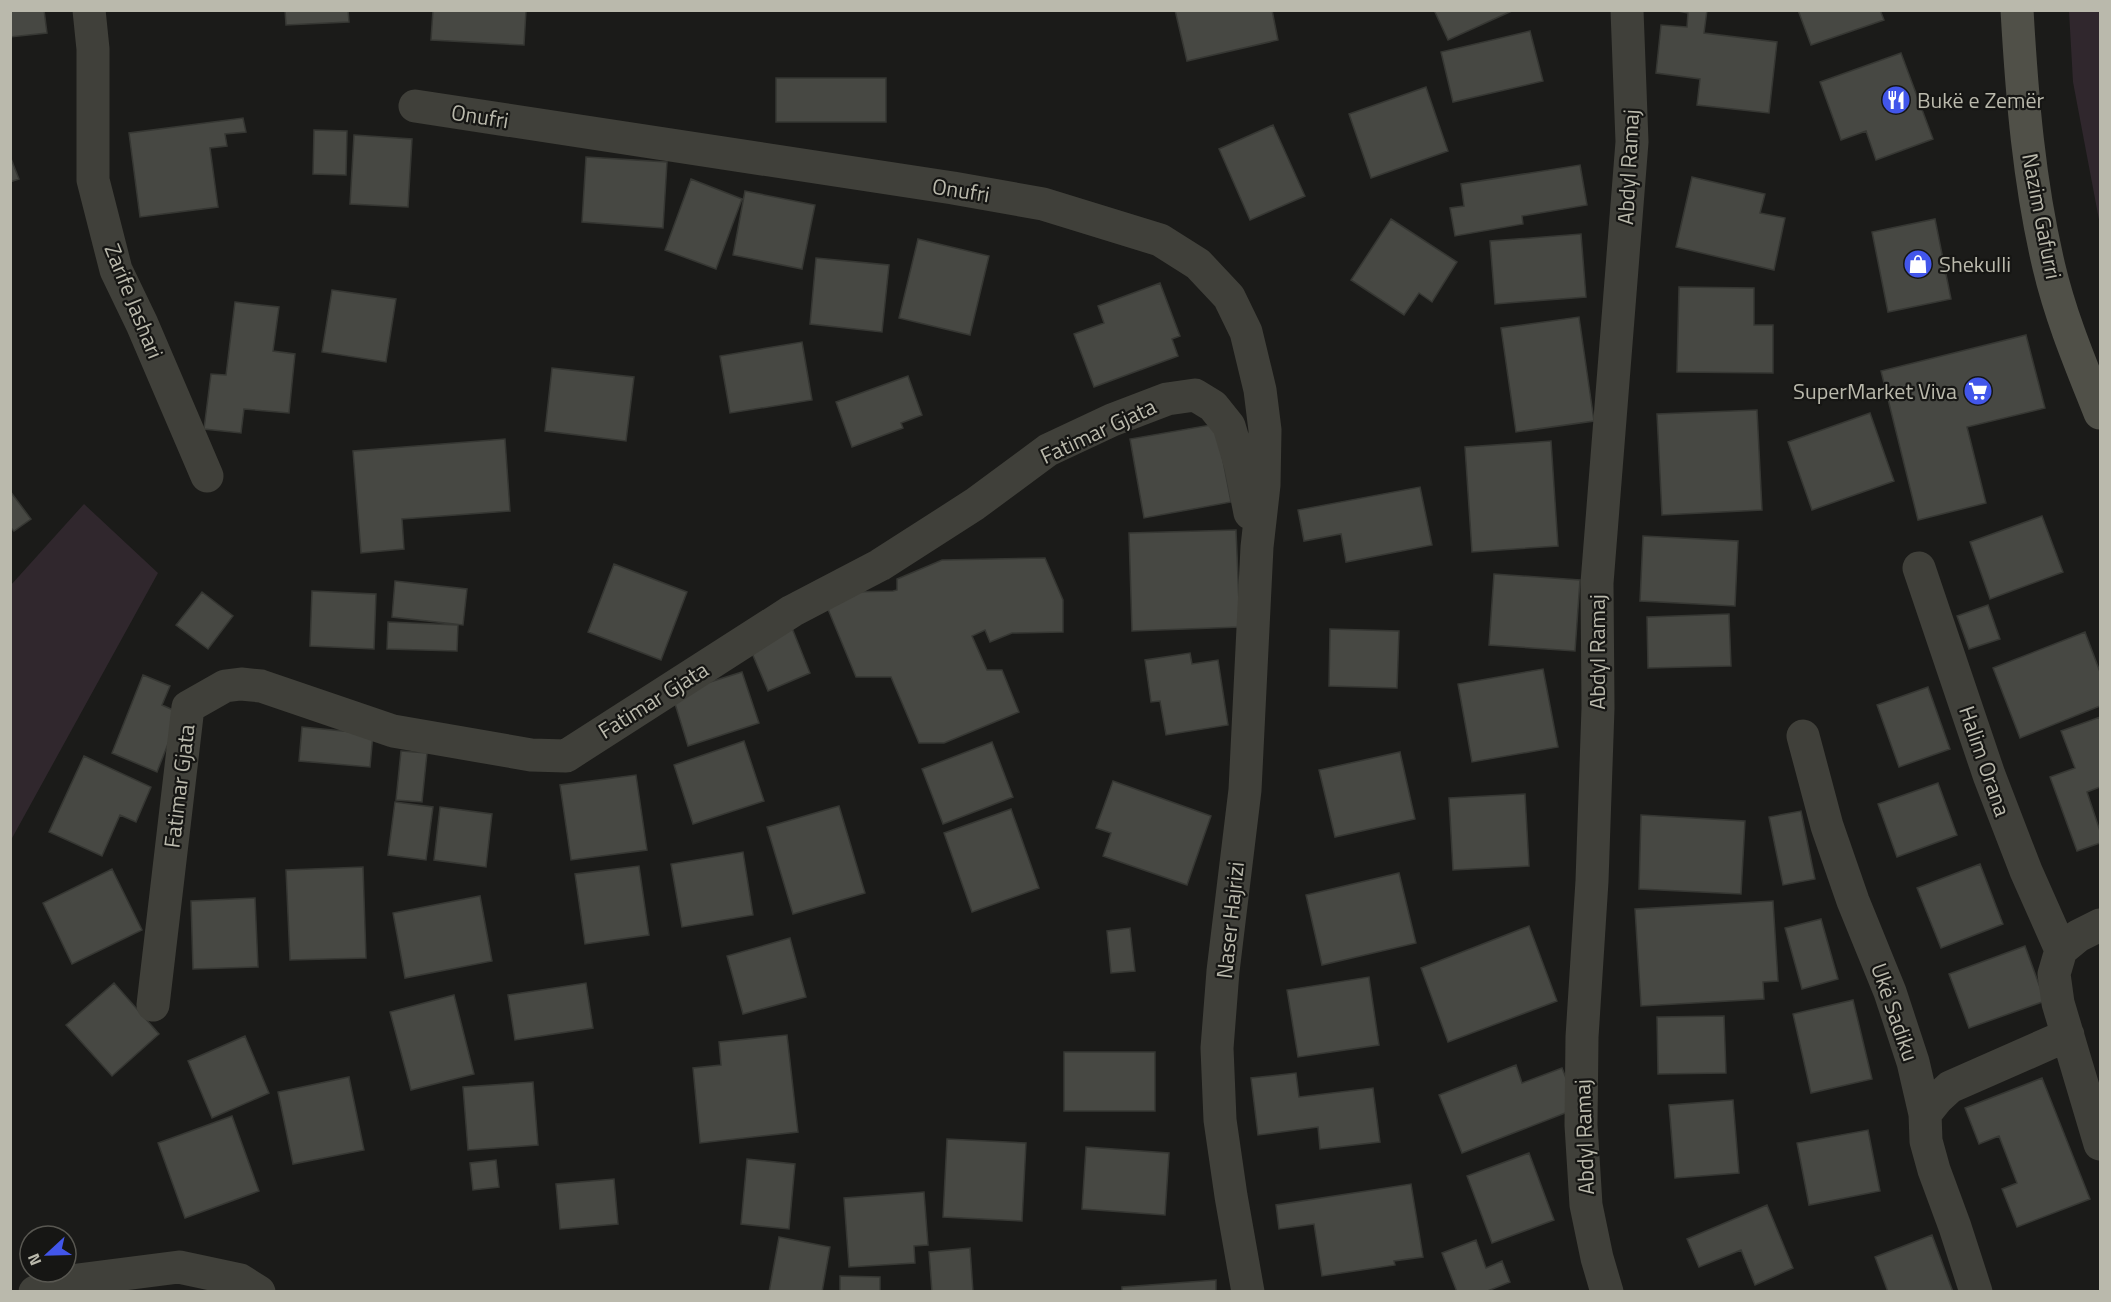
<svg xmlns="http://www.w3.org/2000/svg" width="2111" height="1302" viewBox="0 0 2111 1302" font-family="'Titillium Web',sans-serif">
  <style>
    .green { fill: #30272d }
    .building { fill: #474843; stroke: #363733; stroke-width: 1.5 }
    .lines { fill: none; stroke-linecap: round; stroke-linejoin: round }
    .street { stroke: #40403a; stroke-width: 33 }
    .secondary { stroke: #505048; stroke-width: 33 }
    .labels { text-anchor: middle; stroke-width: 4.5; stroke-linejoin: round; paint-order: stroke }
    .poi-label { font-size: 22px; fill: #bab9ac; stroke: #161614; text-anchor: start }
    .street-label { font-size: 22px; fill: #bab9ac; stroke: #161614 }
  </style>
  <rect width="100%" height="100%" fill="#1b1b19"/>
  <path class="green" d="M 2069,11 L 2100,11 L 2100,225 L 2073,82 Z
    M 84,504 L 158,573 L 11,840 L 11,585 Z"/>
  <path class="building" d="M 10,10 L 44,10 L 47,33 L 10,37 Z
    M 285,10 L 348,10 L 349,22 L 286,25 Z
    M 433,10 L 526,10 L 524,45 L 431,40 Z
    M 1175,10 L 1272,10 L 1278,40 L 1187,61 Z
    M 1434,10 L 1514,10 L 1448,40 Z
    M 1673,10 L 1707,10 L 1704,33 L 1777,42 L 1769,113 L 1697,105 L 1700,79 L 1656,73 L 1661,25 L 1687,27 L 1688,13 Z
    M 1798,10 L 1880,10 L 1884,20 L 1811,45 Z
    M 1530,31 L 1543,81 L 1453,102 L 1441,52 Z
    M 1901,53 L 1933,139 L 1876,160 L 1866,131 L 1841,140 L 1820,82 Z
    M 776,78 L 886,78 L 886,122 L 776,122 Z
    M 1426,87 L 1448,151 L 1371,178 L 1349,114 Z
    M 243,118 L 246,132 L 225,134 L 227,146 L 210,148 L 218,207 L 140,217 L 129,133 Z
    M 1273,125 L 1305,196 L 1250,220 L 1219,149 Z
    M 314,130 L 347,131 L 346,175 L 313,174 Z
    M 354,135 L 412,139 L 408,207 L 350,204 Z
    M 10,156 L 19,179 L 10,182 Z
    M 586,157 L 667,162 L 663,228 L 582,222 Z
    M 1580,165 L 1587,205 L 1522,216 L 1523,224 L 1455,236 L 1450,208 L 1464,206 L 1461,184 Z
    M 1692,177 L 1765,194 L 1760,213 L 1785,218 L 1774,270 L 1676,247 Z
    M 691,179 L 742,199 L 716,269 L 665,250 Z
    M 745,191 L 815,205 L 802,269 L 733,255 Z
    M 1391,219 L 1457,262 L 1432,302 L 1419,293 L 1404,315 L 1351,280 Z
    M 1935,219 L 1951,299 L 1888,312 L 1872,232 Z
    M 1581,234 L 1586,297 L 1495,304 L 1490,241 Z
    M 918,239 L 989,256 L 970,335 L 899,318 Z
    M 816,258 L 889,265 L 882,332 L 810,324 Z
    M 1160,283 L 1180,336 L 1172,339 L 1178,356 L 1094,387 L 1074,334 L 1104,323 L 1098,306 Z
    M 1679,287 L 1754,288 L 1754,325 L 1773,325 L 1773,373 L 1677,372 Z
    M 332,290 L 396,299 L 386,362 L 322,352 Z
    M 235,302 L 279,307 L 273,351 L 295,354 L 289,413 L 244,409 L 241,433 L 204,429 L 211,374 L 226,375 Z
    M 1579,317 L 1594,421 L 1516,432 L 1501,328 Z
    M 2026,335 L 2045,408 L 1967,427 L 1986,503 L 1918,520 L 1881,371 Z
    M 802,342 L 812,400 L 730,413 L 720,356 Z
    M 552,368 L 634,377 L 626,441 L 545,431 Z
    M 908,376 L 922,415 L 901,423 L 903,428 L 852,447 L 836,402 Z
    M 1757,410 L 1762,510 L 1662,515 L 1657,414 Z
    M 1870,413 L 1894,481 L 1812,510 L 1788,442 Z
    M 1216,424 L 1231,502 L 1144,518 L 1130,439 Z
    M 505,439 L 510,511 L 402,519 L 404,549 L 361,553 L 353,451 Z
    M 1551,441 L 1558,546 L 1472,552 L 1465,447 Z
    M 1420,487 L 1432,545 L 1346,562 L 1341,534 L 1304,541 L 1298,510 Z
    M 10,491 L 31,519 L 14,531 L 10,527 Z
    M 2042,516 L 2063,572 L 1990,599 L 1970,542 Z
    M 1236,530 L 1240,627 L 1132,631 L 1129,533 Z
    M 1643,536 L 1738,541 L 1735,606 L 1640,601 Z
    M 1045,558 L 1063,600 L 1063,632 L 1012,633 L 990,642 L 985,630 L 972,636 L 987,670 L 1002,670 L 1019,712 L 944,743 L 919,743 L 891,677 L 856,677 L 825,602 L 849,592 L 893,591 L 897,590 L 897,579 L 942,560 Z
    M 614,564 L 687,592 L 661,660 L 588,632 Z
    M 1494,574 L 1580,580 L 1575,651 L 1489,645 Z
    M 395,581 L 467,589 L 463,625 L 392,617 Z
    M 312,591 L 376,594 L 374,649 L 310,646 Z
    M 202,592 L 233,616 L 208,649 L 176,625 Z
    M 1988,605 L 2000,639 L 1969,649 L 1957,616 Z
    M 1729,614 L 1731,666 L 1648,668 L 1647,617 Z
    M 388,622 L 458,625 L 457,651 L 387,649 Z
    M 792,628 L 810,673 L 768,691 L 749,646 Z
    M 1330,629 L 1399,631 L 1397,688 L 1329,686 Z
    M 2085,632 L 2100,672 L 2100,706 L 2020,738 L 1993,668 Z
    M 1190,653 L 1192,664 L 1218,660 L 1228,725 L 1166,735 L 1160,701 L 1151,702 L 1145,660 Z
    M 1543,669 L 1558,747 L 1472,762 L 1458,684 Z
    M 742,672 L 759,723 L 688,746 L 672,694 Z
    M 143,675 L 170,686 L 162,705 L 180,713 L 157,772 L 112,753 Z
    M 1928,687 L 1950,749 L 1899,767 L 1877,705 Z
    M 2100,717 L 2100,787 L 2087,792 L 2100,831 L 2100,843 L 2077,851 L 2050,777 L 2075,768 L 2061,731 Z
    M 302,727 L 373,734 L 370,767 L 299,761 Z
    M 744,741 L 764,801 L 693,824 L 674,765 Z
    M 992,742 L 1013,797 L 943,824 L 922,769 Z
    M 401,751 L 427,753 L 422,802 L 396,800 Z
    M 1400,752 L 1415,819 L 1335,837 L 1319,770 Z
    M 84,756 L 151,787 L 136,822 L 120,815 L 102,856 L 49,832 Z
    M 636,775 L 647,850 L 571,860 L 560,785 Z
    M 1113,781 L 1211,816 L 1187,885 L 1103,856 L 1111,833 L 1096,828 Z
    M 1938,783 L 1957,835 L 1897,857 L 1878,804 Z
    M 1525,794 L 1529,866 L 1453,870 L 1449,798 Z
    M 395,802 L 433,807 L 426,860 L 388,855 Z
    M 839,806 L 865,893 L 793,914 L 767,827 Z
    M 440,807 L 492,814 L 486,867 L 434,860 Z
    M 1011,809 L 1039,888 L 972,912 L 944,833 Z
    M 1801,811 L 1815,879 L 1783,885 L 1769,817 Z
    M 1641,815 L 1745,821 L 1741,894 L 1639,889 Z
    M 743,852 L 753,915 L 682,927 L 671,864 Z
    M 1980,864 L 2003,924 L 1941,948 L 1917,888 Z
    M 639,866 L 649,935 L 585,944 L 575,874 Z
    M 363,867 L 366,958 L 290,960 L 286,870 Z
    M 112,869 L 142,930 L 72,964 L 43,903 Z
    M 1399,873 L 1416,943 L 1322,965 L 1306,895 Z
    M 480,896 L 492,961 L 405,978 L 393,913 Z
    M 255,898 L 258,967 L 193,969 L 191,901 Z
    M 1773,901 L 1778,981 L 1763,982 L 1764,999 L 1641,1006 L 1635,909 Z
    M 1821,919 L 1838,979 L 1802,989 L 1785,928 Z
    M 1529,926 L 1557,1001 L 1448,1042 L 1421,968 Z
    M 1130,928 L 1135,971 L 1111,973 L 1107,931 Z
    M 790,938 L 806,997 L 743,1014 L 727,956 Z
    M 2025,946 L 2045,1001 L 1969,1028 L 1949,974 Z
    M 1369,977 L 1379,1045 L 1298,1057 L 1287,990 Z
    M 114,983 L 159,1034 L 112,1076 L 66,1025 Z
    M 586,983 L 593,1028 L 515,1040 L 508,995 Z
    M 454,995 L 474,1074 L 411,1090 L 390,1012 Z
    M 1853,1000 L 1872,1079 L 1811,1093 L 1793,1014 Z
    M 1724,1016 L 1726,1073 L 1658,1074 L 1657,1017 Z
    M 787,1035 L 798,1132 L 700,1143 L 693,1068 L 721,1065 L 719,1042 Z
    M 245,1036 L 269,1093 L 212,1118 L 188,1061 Z
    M 1064,1052 L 1155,1052 L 1155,1111 L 1064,1111 Z
    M 1516,1065 L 1522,1083 L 1562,1068 L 1578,1108 L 1462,1153 L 1439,1095 Z
    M 1296,1073 L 1299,1097 L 1373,1088 L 1380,1142 L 1320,1149 L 1318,1127 L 1258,1135 L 1251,1078 Z
    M 349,1077 L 364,1150 L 293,1164 L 278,1092 Z
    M 2042,1078 L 2090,1199 L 2017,1227 L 2002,1189 L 2017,1183 L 1999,1136 L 1979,1144 L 1965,1108 Z
    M 533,1082 L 538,1145 L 468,1150 L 463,1087 Z
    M 1733,1100 L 1739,1173 L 1675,1178 L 1669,1105 Z
    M 232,1116 L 259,1191 L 185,1218 L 158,1143 Z
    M 1868,1130 L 1880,1191 L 1809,1205 L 1797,1143 Z
    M 947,1139 L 1026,1143 L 1022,1221 L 943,1217 Z
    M 1086,1147 L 1169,1153 L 1165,1215 L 1082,1209 Z
    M 1529,1153 L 1554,1220 L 1492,1243 L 1467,1176 Z
    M 747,1159 L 795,1164 L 789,1229 L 741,1224 Z
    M 496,1160 L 499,1187 L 473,1190 L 470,1163 Z
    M 614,1179 L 618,1224 L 560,1229 L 556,1184 Z
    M 1411,1184 L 1423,1257 L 1394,1261 L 1395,1265 L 1322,1276 L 1314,1224 L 1279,1229 L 1276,1205 Z
    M 924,1192 L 928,1245 L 914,1246 L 915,1263 L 849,1267 L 844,1198 Z
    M 1767,1205 L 1793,1268 L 1755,1285 L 1741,1250 L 1699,1267 L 1687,1239 Z
    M 1932,1235 L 1953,1292 L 1888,1292 L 1875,1257 Z
    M 779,1237 L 830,1247 L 822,1292 L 769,1292 Z
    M 1476,1240 L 1486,1268 L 1502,1261 L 1510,1282 L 1485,1292 L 1457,1292 L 1442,1253 Z
    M 970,1248 L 973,1292 L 932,1292 L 929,1252 Z
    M 840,1276 L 880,1277 L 880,1292 L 840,1292 Z
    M 1216,1280 L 1216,1292 L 1122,1292 L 1122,1287 Z"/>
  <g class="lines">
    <path class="street" d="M 89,10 L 93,49 L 93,180 L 116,270 L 142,324 L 207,476
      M 415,106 L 953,188 L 1043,204 L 1160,240 L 1198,264 L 1229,297 L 1246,332 L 1260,390 L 1265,430 L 1264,485 L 1257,547 L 1245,790 L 1223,971 L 1217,1048 L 1220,1120 L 1231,1196 L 1248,1292
      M 1919,568 L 1989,775 L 2026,871 L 2061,950 L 2054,974 L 2058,1003 L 2100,1144
      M 1803,736 L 1827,826 L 1853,901 L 1890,992 L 1913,1062 L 1925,1114 L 1926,1141 L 1934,1170 L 1955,1227 L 1976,1292
      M 2061,950 L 2078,936 L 2100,925
      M 153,1005 L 188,707 L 225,686 L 241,684 L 261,686 L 393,731 L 531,755 L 566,756 L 792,611 L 880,565 L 975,504 L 1048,450 L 1112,420 L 1167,399 L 1195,395 L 1213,406 L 1229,426 L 1241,467 L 1250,513
      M 1925,1114 L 1937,1099 L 1950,1087 L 2068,1035
      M 35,1292 L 62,1282 L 179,1267 L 240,1280 L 259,1292
      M 1607,1292 L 1597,1258 L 1586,1205 L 1581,1125 L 1582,1037 L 1592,881 L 1598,708 L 1597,583 L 1632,142 L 1627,10"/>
    <path class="secondary" d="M 2017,10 C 2022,97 2029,183 2049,267 C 2061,318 2081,365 2100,413"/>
  </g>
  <defs>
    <g id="restaurant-disc" transform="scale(1.5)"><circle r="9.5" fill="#4256ea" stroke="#161614"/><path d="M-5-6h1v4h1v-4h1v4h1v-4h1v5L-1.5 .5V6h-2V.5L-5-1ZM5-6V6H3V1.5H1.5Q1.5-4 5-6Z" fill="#fff"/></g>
    <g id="shop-disc" transform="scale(1.5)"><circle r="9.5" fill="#4256ea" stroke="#161614"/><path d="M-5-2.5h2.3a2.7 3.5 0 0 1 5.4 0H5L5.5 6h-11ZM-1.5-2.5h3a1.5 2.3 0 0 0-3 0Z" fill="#fff"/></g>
    <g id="supermarket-disc" transform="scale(1.5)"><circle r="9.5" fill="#4256ea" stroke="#161614"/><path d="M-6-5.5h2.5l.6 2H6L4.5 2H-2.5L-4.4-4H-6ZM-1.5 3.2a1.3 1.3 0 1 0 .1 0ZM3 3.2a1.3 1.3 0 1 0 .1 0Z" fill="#fff"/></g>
  </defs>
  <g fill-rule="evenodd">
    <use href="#restaurant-disc" x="1896" y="100"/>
    <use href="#shop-disc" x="1918" y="264"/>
    <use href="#supermarket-disc" x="1978" y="391"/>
  </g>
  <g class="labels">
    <g class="poi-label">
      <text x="1917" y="108">Bukë e Zemër</text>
      <text x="1939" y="272">Shekulli</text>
      <text x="1957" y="399" text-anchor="end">SuperMarket Viva</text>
    </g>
    <g class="street-label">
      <text transform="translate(480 116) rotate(9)" y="8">Onufri</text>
      <text transform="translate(1628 167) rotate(-87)" y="8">Abdyl Ramaj</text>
      <text transform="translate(961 190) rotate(9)" y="8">Onufri</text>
      <text transform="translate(2042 216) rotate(79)" y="8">Nazim Gafurri</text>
      <text transform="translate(134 301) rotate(68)" y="8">Zarife Jashari</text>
      <text transform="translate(1098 431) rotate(-25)" y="8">Fatimar Gjata</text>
      <text transform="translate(1597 652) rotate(-90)" y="8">Abdyl Ramaj</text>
      <text transform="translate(653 700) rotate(-32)" y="8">Fatimar Gjata</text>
      <text transform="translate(1985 761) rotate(71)" y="8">Halim Orana</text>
      <text transform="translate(179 786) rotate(-83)" y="8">Fatimar Gjata</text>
      <text transform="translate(1230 920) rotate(-84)" y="8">Naser Hajrizi</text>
      <text transform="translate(1895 1012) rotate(71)" y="8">Ukë Sadiku</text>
      <text transform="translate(1584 1137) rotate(-92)" y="8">Abdyl Ramaj</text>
    </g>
  </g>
  <rect width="2111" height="1302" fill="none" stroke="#bab9ac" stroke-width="24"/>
  <g transform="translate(48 1254) rotate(248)"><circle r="28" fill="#161614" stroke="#585751" stroke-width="1.5"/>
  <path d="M0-4.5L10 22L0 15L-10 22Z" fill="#4256ea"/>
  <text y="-9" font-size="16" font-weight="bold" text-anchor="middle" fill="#bab9ac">N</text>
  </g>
</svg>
